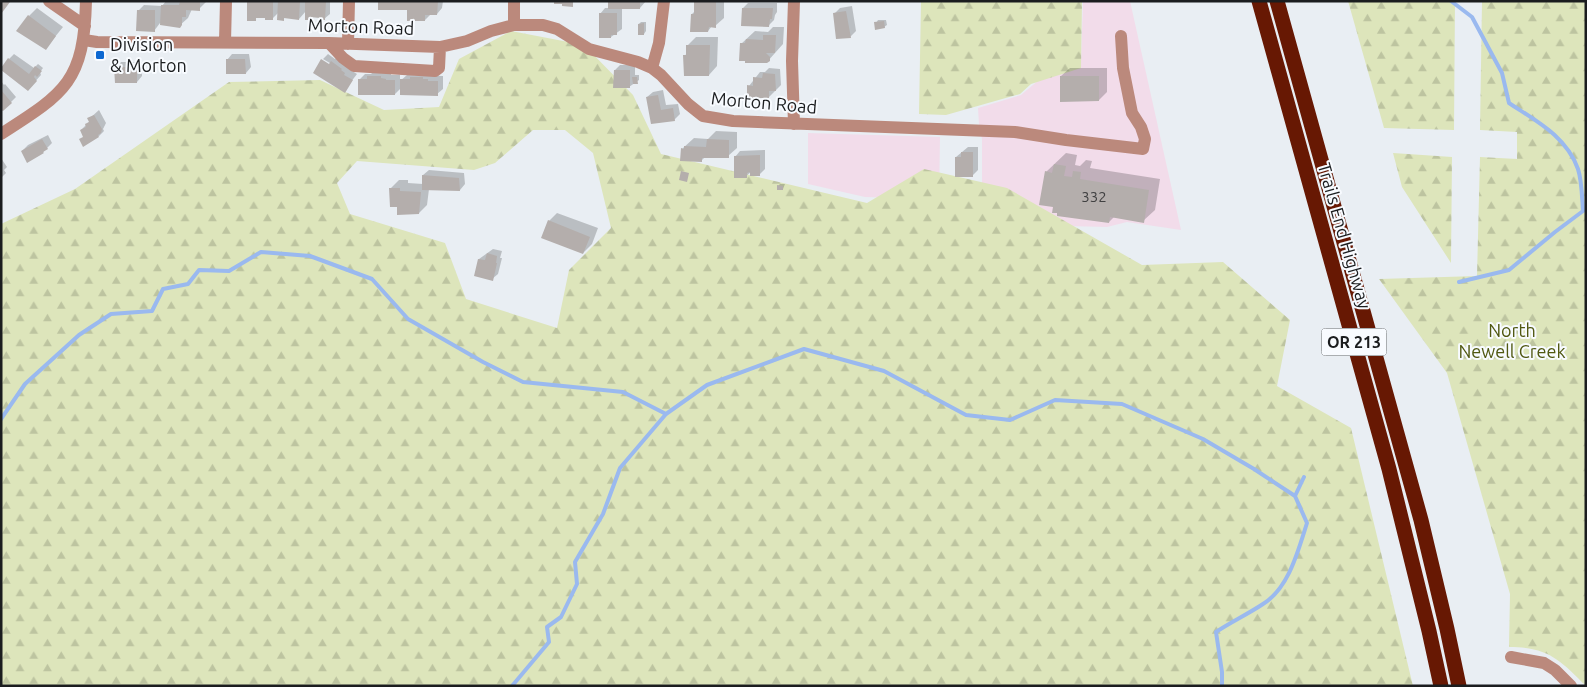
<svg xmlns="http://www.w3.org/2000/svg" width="1587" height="687" viewBox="0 0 1587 687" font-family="Ubuntu,sans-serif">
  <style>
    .commercial { fill: #f2dcea }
    .forest { fill: url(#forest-firs); fill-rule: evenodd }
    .shadow { fill: #0003 }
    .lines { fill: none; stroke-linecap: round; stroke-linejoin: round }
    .stream { stroke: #9ab9ef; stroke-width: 4 }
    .building { fill: #b4aeac }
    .minor { stroke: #bb897c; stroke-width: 12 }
    .highway { stroke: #671803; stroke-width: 15 }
    .poi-dot { fill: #0d68d1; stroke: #f8fbff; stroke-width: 2 }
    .labels { text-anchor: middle; stroke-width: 4; stroke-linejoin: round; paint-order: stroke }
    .number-label { font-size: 15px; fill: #414142 }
    .shield { fill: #f8fbff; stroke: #5d6062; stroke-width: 1 }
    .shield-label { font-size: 16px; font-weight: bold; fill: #1b1d1f }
    .street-label { font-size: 18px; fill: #1b1d1f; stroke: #f8fbff }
    .poi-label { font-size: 18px; fill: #1b1d1f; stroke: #f8fbff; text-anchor: start }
    .park-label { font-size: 18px; fill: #505811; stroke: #f8fbff }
  </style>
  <defs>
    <pattern id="forest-firs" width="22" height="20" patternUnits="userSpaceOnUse" patternTransform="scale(1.25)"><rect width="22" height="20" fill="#dde5bb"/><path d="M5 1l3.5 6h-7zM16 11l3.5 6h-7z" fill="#bdc4a0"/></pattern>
  </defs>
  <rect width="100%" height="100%" fill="#e9eef3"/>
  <path class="commercial" d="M 1083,1 L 1130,1 L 1181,230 L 1127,222 L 1107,227 L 982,224 L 982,139 L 979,124 L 978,108 L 1021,95 L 1040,79 L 1081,63 Z
    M 808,133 L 940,137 L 939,199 L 865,197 L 808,184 Z"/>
  <path class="forest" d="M 921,1 L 1082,1 L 1081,68 L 1031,84 L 1020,94 L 946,115 L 919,114 Z
    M 1348,1 L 1455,1 L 1454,130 L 1384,128 Z
    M 1482,1 L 1586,1 L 1586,686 C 1560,660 1548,647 1509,647 L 1510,594 L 1447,373 L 1379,279 L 1477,276 L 1480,157 L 1517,159 L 1517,132 L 1480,130 Z
    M 511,31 L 584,45 L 633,95 L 661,154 L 867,203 L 924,169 L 1007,188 L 1142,265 L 1223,262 L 1290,320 L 1277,386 L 1351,428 L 1413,686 L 1,686 L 1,224 L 75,189 L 229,82 L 320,80 L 384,110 L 439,107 L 459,59 ZM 533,130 L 565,130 L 593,153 L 611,228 L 569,270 L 557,328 L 466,299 L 445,243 L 350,214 L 337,183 L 357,161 L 474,170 L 495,163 Z
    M 1393,153 L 1452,157 L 1451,263 L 1402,187 Z"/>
  <path class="shadow" d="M 166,1 L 207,1 L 199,9 L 192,9 L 188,18 L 179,26 L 160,23 L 154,31 L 138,11 L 144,5 L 162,6 Z
    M 248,1 L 330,1 L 330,14 L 324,19 L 322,17 L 311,16 L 309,19 L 306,11 L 299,19 L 286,17 L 283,19 L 279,12 L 272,19 L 266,16 L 258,16 L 255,19 Z
    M 379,1 L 443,1 L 442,8 L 437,14 L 431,14 L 425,20 L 408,9 Z
    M 609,1 L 646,1 L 640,8 L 622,8 L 622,29 L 611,37 L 600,14 L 605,8 L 609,8 Z
    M 695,1 L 724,1 L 724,18 L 715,26 L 712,26 L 708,31 L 692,14 L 695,11 Z
    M 748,3 L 777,3 L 777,12 L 775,15 L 774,20 L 769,25 L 743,8 Z
    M 852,6 L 856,31 L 850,37 L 835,13 L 840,8 Z
    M 37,8 L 63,27 L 46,48 L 29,16 Z
    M 878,20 L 886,20 L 887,25 L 884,27 L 876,23 Z
    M 641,22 L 646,22 L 646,31 L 644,34 L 639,24 Z
    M 773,27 L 784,27 L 783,44 L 767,62 L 741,44 L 755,31 L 768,32 Z
    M 696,37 L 718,37 L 717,66 L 709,75 L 684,56 L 688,53 L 688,45 Z
    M 14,54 L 34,68 L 38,64 L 43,68 L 40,72 L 41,75 L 31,86 L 9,59 Z
    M 232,54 L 249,54 L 251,67 L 246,73 L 227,60 Z
    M 328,54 L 335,59 L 337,57 L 349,69 L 357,74 L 344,91 L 334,68 L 335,66 L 323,59 Z
    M 121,62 L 142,62 L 142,76 L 137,82 L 116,68 Z
    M 620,65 L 635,65 L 635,75 L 639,75 L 639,80 L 629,87 L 615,70 Z
    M 769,68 L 780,69 L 781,85 L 769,97 L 749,86 L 760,72 L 765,72 Z
    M 1070,68 L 1107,68 L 1107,92 L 1099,100 L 1061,76 Z
    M 374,71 L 391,74 L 391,75 L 400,75 L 400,81 L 407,75 L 443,76 L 443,89 L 437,94 L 402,87 L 395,94 L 359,80 L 365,74 L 371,74 Z
    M 1,81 L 4,85 L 5,84 L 16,97 L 3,110 L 1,108 Z
    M 663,90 L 666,105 L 678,104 L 680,114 L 674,120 L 652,123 L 647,97 L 653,92 Z
    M 99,110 L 106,123 L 103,129 L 104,131 L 99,136 L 84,136 L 81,130 L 90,121 L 89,119 Z
    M 716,131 L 737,132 L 737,148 L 728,156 L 706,156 L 701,161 L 682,149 L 694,138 L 708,139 Z
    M 48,135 L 52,143 L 43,152 L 22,151 L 28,145 Z
    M 968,147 L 978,147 L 978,170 L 972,176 L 956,157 Z
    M 765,150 L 765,169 L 760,174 L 751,172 L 746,176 L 735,157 L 740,151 Z
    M 1066,153 L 1077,155 L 1075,165 L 1080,166 L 1086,160 L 1092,161 L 1090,168 L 1160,179 L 1155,210 L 1143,221 L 1114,217 L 1109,222 L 1055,206 L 1046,172 Z
    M 1,158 L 7,167 L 4,170 L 6,173 L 1,178 Z
    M 429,170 L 464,173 L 465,184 L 460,190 L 429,189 L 427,205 L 419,213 L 399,206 L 391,188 L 399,180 L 408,180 L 408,183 L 423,184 L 423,175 Z
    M 780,184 L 785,184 L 783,189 L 778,186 Z
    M 557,213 L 598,228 L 592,244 L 583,253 L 549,221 Z
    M 493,249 L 502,251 L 500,258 L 502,258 L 498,274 L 492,279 L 475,275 L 479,259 Z"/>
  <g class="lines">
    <path class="stream" d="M 1451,1 L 1472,17 L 1502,73 L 1509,103 C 1536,121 1566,136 1578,169 C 1582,181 1582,198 1583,211 L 1555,232 L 1509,270 L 1459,282
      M 1,419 L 25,384 L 79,335 L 111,314 L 152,311 L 163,289 L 188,284 L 199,270 L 229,271 L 261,252 L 310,256 L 372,279 L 408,319 L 483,362 L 523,382 L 623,392 L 666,414
      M 512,686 L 549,642 L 547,627 L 561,617 L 577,584 L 575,562 L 603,514 L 620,468 L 666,414 L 707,385 L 804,349 L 884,371 L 966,415 L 1010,420 L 1055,400 L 1122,404 L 1203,439 L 1254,469 L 1295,496
      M 1222,686 L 1222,672 L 1216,632 C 1231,622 1248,614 1263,604 C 1289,588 1298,551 1307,523 L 1295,496 L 1304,477"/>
  </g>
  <path class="building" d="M 1,1 L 10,2 L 1,14 Z
    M 180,1 L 200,1 L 200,11 L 186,10 L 186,17 L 182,17 L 182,25 L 180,28 L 160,25 L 161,5 L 179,5 Z
    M 247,1 L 273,1 L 273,20 L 265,20 L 265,18 L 256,18 L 256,21 L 247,21 Z
    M 278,1 L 300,1 L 299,20 L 284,18 L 284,21 L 277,20 Z
    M 305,1 L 326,1 L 325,20 L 320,20 L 320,18 L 310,17 L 310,20 L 305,20 Z
    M 378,1 L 438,1 L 437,15 L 425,15 L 425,21 L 407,21 L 407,10 L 378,10 Z
    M 554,1 L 573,1 L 573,7 L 562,6 L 562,4 L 554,4 Z
    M 608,1 L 640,1 L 640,9 L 608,9 Z
    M 694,1 L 716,1 L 716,28 L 709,27 L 708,32 L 690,32 L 691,14 L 694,14 Z
    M 742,8 L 773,8 L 772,19 L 770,19 L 769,27 L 741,26 Z
    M 137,10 L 155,10 L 155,32 L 136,31 Z
    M 846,11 L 851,38 L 836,39 L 833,13 Z
    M 599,13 L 617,13 L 617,35 L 611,35 L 611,38 L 599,38 Z
    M 28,15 L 56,36 L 46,50 L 16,31 Z
    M 884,21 L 885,28 L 875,30 L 874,22 Z
    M 644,23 L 644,35 L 638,35 L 638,24 Z
    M 763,35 L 776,35 L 775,53 L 766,53 L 770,57 L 770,61 L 767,63 L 745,63 L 745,61 L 739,61 L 740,43 L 745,43 L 746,39 L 763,40 Z
    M 686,45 L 710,45 L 709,76 L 684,76 L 683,55 L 686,55 Z
    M 8,58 L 29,74 L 35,66 L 42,71 L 37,77 L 35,75 L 34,77 L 37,81 L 28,91 L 1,70 L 1,68 Z
    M 226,59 L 245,59 L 246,74 L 226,74 Z
    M 321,59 L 329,64 L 331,61 L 342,69 L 341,70 L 345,73 L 344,75 L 353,80 L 345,93 L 313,73 Z
    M 114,67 L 137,67 L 137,83 L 115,83 Z
    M 614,70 L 630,70 L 630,88 L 613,88 Z
    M 763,73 L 775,74 L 776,91 L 769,91 L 769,98 L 747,98 L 747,85 L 753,86 L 753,77 L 762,78 Z
    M 367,76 L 381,76 L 381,78 L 386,79 L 386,80 L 395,80 L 395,95 L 358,95 L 358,79 L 367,79 Z
    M 1060,76 L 1099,76 L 1099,101 L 1060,102 Z
    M 410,77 L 423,77 L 423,79 L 428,79 L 428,81 L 438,81 L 438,96 L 400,95 L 400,79 L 410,79 Z
    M 632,77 L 637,77 L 638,84 L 633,84 Z
    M 1,90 L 12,103 L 3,111 L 1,110 Z
    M 658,95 L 661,110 L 673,108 L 675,121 L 651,124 L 646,97 Z
    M 94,115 L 102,129 L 101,133 L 98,135 L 99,137 L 83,147 L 79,139 L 83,137 L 80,130 L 86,127 L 85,124 L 89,122 L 87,118 Z
    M 42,139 L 48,149 L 43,152 L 44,153 L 27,163 L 21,151 Z
    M 707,139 L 729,140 L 729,158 L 702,158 L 702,162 L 680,161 L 681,148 L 684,149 L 684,146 L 706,147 Z
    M 961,152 L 973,152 L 973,177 L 955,177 L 955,157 L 961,157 Z
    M 760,155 L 760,176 L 750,176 L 750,172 L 747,173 L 747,178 L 734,178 L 734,156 Z
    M 1054,164 L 1066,166 L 1064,176 L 1072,177 L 1073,171 L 1081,172 L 1080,179 L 1149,190 L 1144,223 L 1110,217 L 1109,223 L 1057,216 L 1057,213 L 1052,213 L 1053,207 L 1039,205 L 1045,171 L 1052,173 Z
    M 681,171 L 689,173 L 687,182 L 679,180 Z
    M 422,175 L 459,178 L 460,191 L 422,190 Z
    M 777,185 L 783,186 L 783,190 L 777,190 Z
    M 389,188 L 400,188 L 400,191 L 421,192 L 419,214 L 397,215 L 397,207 L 390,207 Z
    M 548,220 L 590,237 L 583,254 L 541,238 Z
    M 487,253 L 497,256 L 496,263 L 497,263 L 493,281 L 474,276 L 478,259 L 485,260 Z"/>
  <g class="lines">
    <path class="minor" d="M 49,1 L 85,26
      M 514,25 L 514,1
      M 84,40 L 97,42 L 329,43 L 440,47 L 467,41 L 491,31 L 514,25 L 543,25 L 557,29 L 589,49 L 638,62 L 652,68 L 661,75 L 688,104 L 703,116 L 733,121 L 1015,132 L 1066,140 L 1143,149 L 1145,139 L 1141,127 L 1132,113 L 1123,68 L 1121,36
      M 225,42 L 226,1
      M 329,43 L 343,58 L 354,66 L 435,71 L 439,68 L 440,47
      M 348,44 L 349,1
      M 652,68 L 659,43 L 664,1
      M 794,124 L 792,61 L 794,1
      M 1,134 C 65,93 84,82 86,1
      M 1511,657 L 1544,663 L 1555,670 L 1571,686"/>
    <path class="highway" d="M 1259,1 L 1389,469 L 1429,631 L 1441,686
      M 1277,1 L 1421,520 L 1447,629 L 1459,686"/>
  </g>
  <rect class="poi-dot" x="95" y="50" width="10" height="10" rx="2.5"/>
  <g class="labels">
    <g class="number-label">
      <text x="1094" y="202">332</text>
    </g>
    <rect class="shield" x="1321.5" y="328.5" width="65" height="27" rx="4"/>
    <g class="shield-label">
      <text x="1354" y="348">OR 213</text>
    </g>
    <g class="street-label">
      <text transform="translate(361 27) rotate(2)" y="6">Morton Road</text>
      <text transform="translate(764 103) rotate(5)" y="6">Morton Road</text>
      <text transform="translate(1344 236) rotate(74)" y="6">Trails End Highway</text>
    </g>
    <g class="poi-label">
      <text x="110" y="51">Division<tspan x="110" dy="21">&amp; Morton</tspan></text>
    </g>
    <g class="park-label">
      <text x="1512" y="337">North<tspan x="1512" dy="21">Newell Creek</tspan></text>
    </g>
  </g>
  <rect width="1587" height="687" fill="none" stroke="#1b1d1f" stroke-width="5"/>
</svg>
